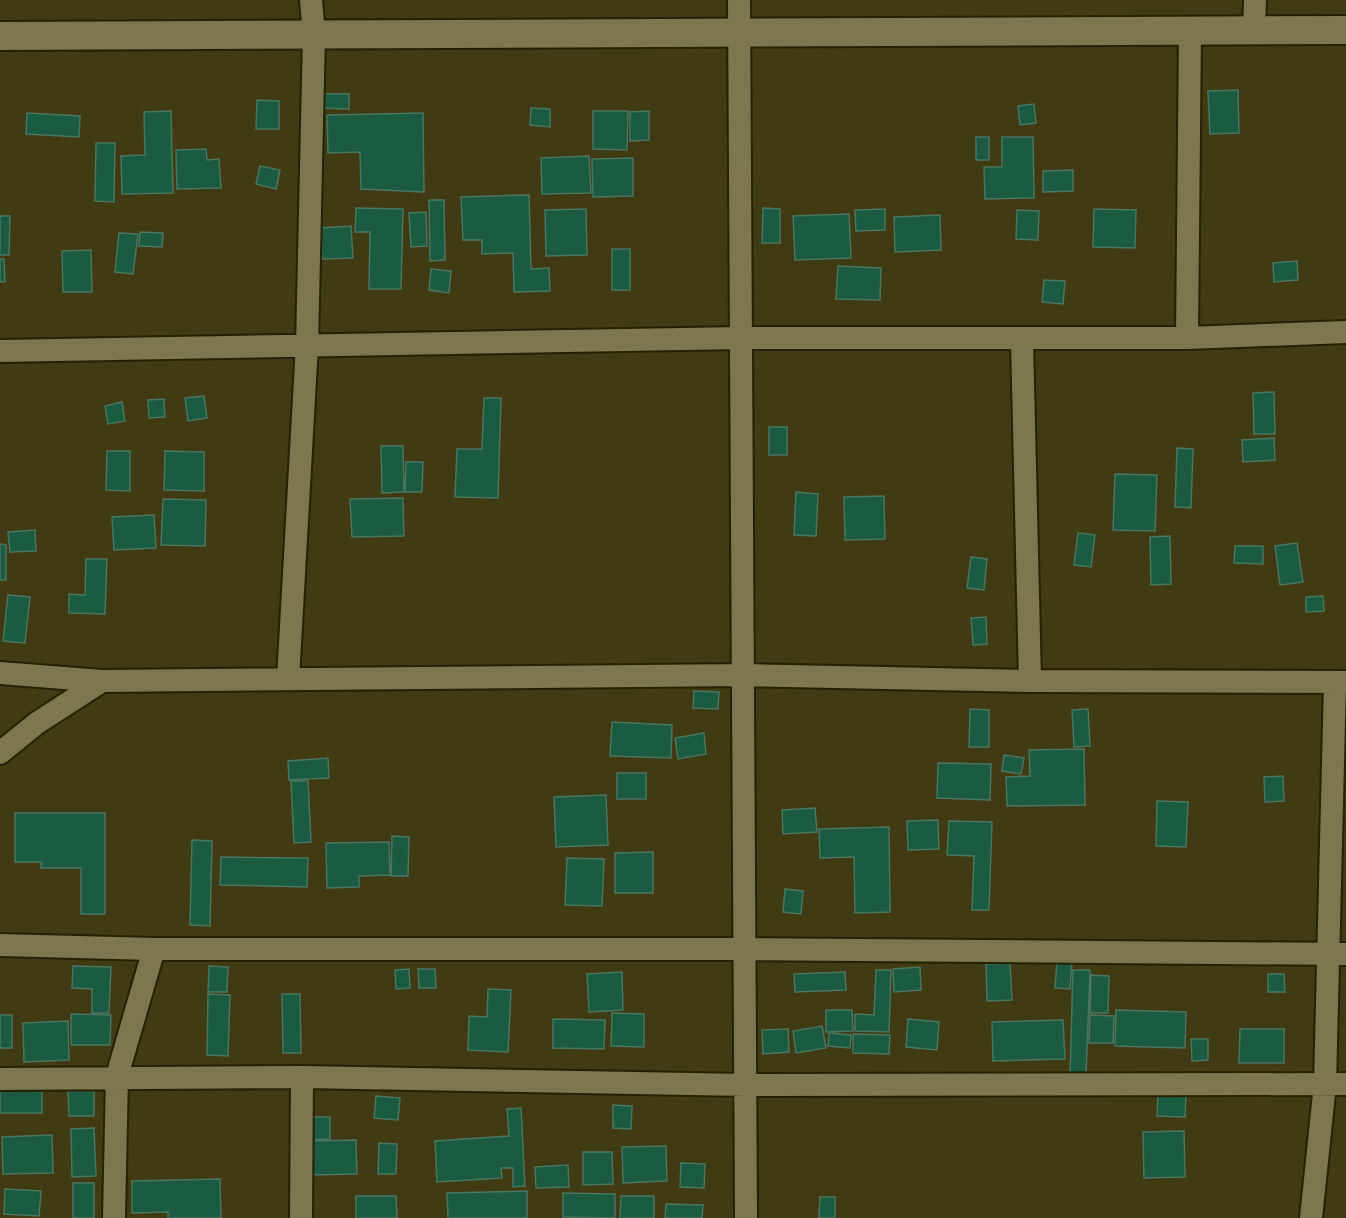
<svg xmlns="http://www.w3.org/2000/svg" width="1346" height="1218" viewBox="0 0 1346 1218" font-family="Merriweather,serif">
  <style>
    .building { fill: #1a5b41; stroke: #4a7560; stroke-width: 1.5 }
    .lines { fill: none; stroke-linecap: round; stroke-linejoin: round }
    .minor-casing { stroke: #252203; stroke-width: 26 }
    .tertiary-casing { stroke: #252203; stroke-width: 32 }
    .minor { stroke: #7c774e; stroke-width: 22 }
    .tertiary { stroke: #7c774e; stroke-width: 28 }
  </style>
  <rect width="100%" height="100%" fill="#403b12"/>
  <path class="building" d="M 1238,90 L 1239,133 L 1210,134 L 1208,91 Z
    M 319,94 L 349,94 L 349,109 L 319,108 Z
    M 257,100 L 279,101 L 279,129 L 256,129 Z
    M 1034,104 L 1036,123 L 1020,125 L 1018,106 Z
    M 531,108 L 550,109 L 550,127 L 530,125 Z
    M 171,111 L 173,193 L 122,194 L 121,156 L 145,155 L 144,112 Z
    M 593,111 L 628,111 L 627,150 L 593,149 Z
    M 649,111 L 649,140 L 630,141 L 630,112 Z
    M 27,113 L 80,116 L 79,137 L 26,134 Z
    M 423,113 L 424,192 L 361,189 L 360,152 L 328,153 L 327,115 Z
    M 976,137 L 989,137 L 989,160 L 976,160 Z
    M 1002,137 L 1033,137 L 1034,198 L 985,199 L 984,167 L 1002,167 Z
    M 96,143 L 115,143 L 114,202 L 95,201 Z
    M 206,149 L 207,160 L 219,159 L 221,188 L 177,189 L 176,150 Z
    M 589,156 L 591,193 L 542,194 L 541,158 Z
    M 633,158 L 633,196 L 593,197 L 592,159 Z
    M 260,166 L 280,170 L 276,189 L 256,184 Z
    M 1073,170 L 1073,191 L 1043,192 L 1043,171 Z
    M 529,195 L 531,269 L 549,268 L 550,291 L 514,292 L 513,253 L 482,254 L 482,240 L 463,240 L 461,197 Z
    M 429,200 L 444,200 L 445,260 L 430,261 Z
    M 356,208 L 403,209 L 401,289 L 369,289 L 370,232 L 355,232 Z
    M 763,208 L 780,209 L 780,243 L 762,243 Z
    M 586,209 L 587,255 L 546,256 L 545,210 Z
    M 885,209 L 885,230 L 856,231 L 855,210 Z
    M 1094,209 L 1136,210 L 1135,248 L 1093,247 Z
    M 1017,210 L 1039,211 L 1038,240 L 1016,239 Z
    M 426,212 L 427,246 L 411,247 L 409,213 Z
    M 849,214 L 851,258 L 795,260 L 793,216 Z
    M 940,215 L 941,250 L 895,252 L 894,217 Z
    M 0,216 L 10,216 L 9,255 L 0,255 Z
    M 351,226 L 353,258 L 322,259 L 321,228 Z
    M 140,232 L 163,233 L 162,247 L 139,246 Z
    M 119,233 L 138,234 L 133,274 L 115,272 Z
    M 612,249 L 630,249 L 630,290 L 612,290 Z
    M 91,250 L 92,292 L 63,292 L 62,251 Z
    M 0,259 L 4,259 L 5,282 L 0,282 Z
    M 1297,261 L 1298,280 L 1274,282 L 1273,263 Z
    M 838,266 L 881,268 L 880,300 L 836,299 Z
    M 431,269 L 451,271 L 449,293 L 429,290 Z
    M 1044,280 L 1065,281 L 1063,304 L 1042,302 Z
    M 1274,392 L 1275,434 L 1254,434 L 1253,393 Z
    M 204,396 L 207,418 L 188,421 L 185,398 Z
    M 484,398 L 501,398 L 498,498 L 455,497 L 457,449 L 482,449 Z
    M 164,399 L 165,417 L 149,418 L 148,400 Z
    M 122,402 L 125,421 L 108,424 L 105,406 Z
    M 769,427 L 787,427 L 787,455 L 769,455 Z
    M 1274,438 L 1275,460 L 1243,462 L 1242,440 Z
    M 381,446 L 403,446 L 404,492 L 382,493 Z
    M 1177,448 L 1193,449 L 1191,508 L 1175,507 Z
    M 107,451 L 130,451 L 130,491 L 106,490 Z
    M 165,451 L 204,452 L 204,491 L 164,490 Z
    M 406,462 L 423,462 L 422,492 L 405,492 Z
    M 1115,474 L 1157,475 L 1155,531 L 1113,530 Z
    M 796,492 L 818,494 L 816,536 L 794,535 Z
    M 884,496 L 885,539 L 845,540 L 844,497 Z
    M 403,498 L 404,536 L 352,537 L 350,499 Z
    M 163,499 L 206,500 L 205,546 L 161,545 Z
    M 154,515 L 156,548 L 114,550 L 112,517 Z
    M 35,530 L 36,551 L 10,552 L 8,532 Z
    M 1078,533 L 1095,535 L 1091,567 L 1074,565 Z
    M 1170,536 L 1171,584 L 1151,585 L 1150,537 Z
    M 1297,543 L 1303,582 L 1280,585 L 1275,546 Z
    M 0,544 L 6,545 L 6,580 L 0,580 Z
    M 1235,546 L 1263,546 L 1263,564 L 1234,563 Z
    M 971,557 L 987,559 L 984,590 L 967,588 Z
    M 86,559 L 107,559 L 105,614 L 69,613 L 69,594 L 85,595 Z
    M 8,595 L 30,597 L 25,643 L 3,641 Z
    M 1323,596 L 1324,611 L 1306,612 L 1306,597 Z
    M 986,617 L 987,644 L 973,645 L 971,618 Z
    M 694,691 L 719,692 L 718,709 L 693,708 Z
    M 970,709 L 989,710 L 989,747 L 969,747 Z
    M 1088,709 L 1090,746 L 1074,747 L 1072,710 Z
    M 612,722 L 672,725 L 671,758 L 610,756 Z
    M 704,733 L 706,754 L 678,759 L 675,738 Z
    M 1084,749 L 1085,805 L 1007,806 L 1006,777 L 1030,776 L 1029,750 Z
    M 1004,755 L 1024,758 L 1021,774 L 1002,771 Z
    M 328,758 L 329,778 L 289,780 L 288,761 Z
    M 938,763 L 991,764 L 990,800 L 937,798 Z
    M 617,773 L 646,773 L 646,799 L 617,799 Z
    M 1283,776 L 1284,801 L 1265,802 L 1264,777 Z
    M 291,781 L 308,781 L 311,842 L 294,843 Z
    M 606,795 L 608,845 L 556,847 L 554,797 Z
    M 1157,801 L 1188,802 L 1186,847 L 1156,846 Z
    M 815,808 L 817,832 L 783,834 L 782,810 Z
    M 15,813 L 105,813 L 105,914 L 81,914 L 81,868 L 41,868 L 41,862 L 15,862 Z
    M 938,820 L 939,849 L 908,850 L 907,821 Z
    M 949,821 L 992,822 L 989,910 L 972,910 L 974,856 L 947,855 Z
    M 889,827 L 890,912 L 855,913 L 854,857 L 820,858 L 819,829 Z
    M 392,836 L 409,837 L 408,876 L 391,876 Z
    M 192,840 L 212,841 L 210,926 L 190,925 Z
    M 389,842 L 390,875 L 359,876 L 359,887 L 327,888 L 326,843 Z
    M 653,852 L 653,893 L 615,893 L 615,853 Z
    M 221,857 L 308,858 L 307,887 L 220,885 Z
    M 567,858 L 604,859 L 602,906 L 565,905 Z
    M 785,889 L 803,891 L 801,914 L 783,912 Z
    M 1057,960 L 1072,961 L 1070,989 L 1055,988 Z
    M 1010,963 L 1012,1000 L 987,1001 L 986,964 Z
    M 73,966 L 111,967 L 109,1013 L 92,1013 L 92,989 L 72,988 Z
    M 209,966 L 228,967 L 227,992 L 208,992 Z
    M 920,967 L 921,990 L 894,992 L 893,969 Z
    M 409,969 L 410,988 L 396,989 L 395,970 Z
    M 418,969 L 435,969 L 436,988 L 419,988 Z
    M 876,970 L 891,970 L 889,1032 L 855,1031 L 855,1014 L 874,1015 Z
    M 1073,970 L 1090,970 L 1086,1075 L 1070,1075 Z
    M 622,972 L 623,1010 L 589,1012 L 587,974 Z
    M 845,972 L 846,990 L 795,992 L 794,974 Z
    M 1268,974 L 1284,974 L 1285,992 L 1268,992 Z
    M 1091,975 L 1109,976 L 1108,1013 L 1090,1013 Z
    M 488,989 L 511,990 L 508,1052 L 468,1050 L 469,1016 L 487,1017 Z
    M 208,994 L 230,995 L 228,1056 L 207,1055 Z
    M 282,994 L 300,994 L 301,1053 L 283,1053 Z
    M 826,1010 L 852,1010 L 853,1031 L 826,1032 Z
    M 1116,1010 L 1186,1012 L 1185,1048 L 1115,1046 Z
    M 612,1013 L 644,1014 L 644,1047 L 611,1046 Z
    M 71,1014 L 111,1015 L 110,1045 L 71,1045 Z
    M 0,1015 L 12,1015 L 12,1048 L 0,1048 Z
    M 1090,1015 L 1114,1016 L 1113,1043 L 1089,1043 Z
    M 553,1019 L 605,1020 L 604,1049 L 553,1048 Z
    M 908,1019 L 939,1022 L 937,1050 L 906,1047 Z
    M 1063,1020 L 1065,1059 L 993,1061 L 992,1022 Z
    M 68,1021 L 69,1060 L 24,1062 L 23,1023 Z
    M 822,1026 L 826,1048 L 796,1053 L 793,1031 Z
    M 788,1029 L 789,1052 L 763,1054 L 762,1030 Z
    M 1240,1029 L 1284,1029 L 1284,1063 L 1239,1063 Z
    M 829,1033 L 851,1035 L 850,1048 L 828,1046 Z
    M 853,1034 L 890,1035 L 889,1054 L 853,1053 Z
    M 1191,1039 L 1208,1039 L 1208,1060 L 1192,1061 Z
    M 0,1081 L 42,1081 L 42,1113 L 0,1113 Z
    M 68,1091 L 94,1091 L 94,1116 L 69,1116 Z
    M 1158,1092 L 1186,1093 L 1185,1117 L 1157,1116 Z
    M 376,1096 L 400,1098 L 398,1120 L 374,1118 Z
    M 613,1105 L 632,1106 L 631,1129 L 613,1128 Z
    M 521,1108 L 525,1186 L 513,1187 L 513,1168 L 501,1168 L 502,1178 L 437,1182 L 435,1141 L 509,1136 L 507,1109 Z
    M 307,1117 L 330,1117 L 330,1139 L 307,1140 Z
    M 94,1128 L 96,1176 L 72,1177 L 71,1129 Z
    M 1184,1131 L 1185,1177 L 1144,1178 L 1143,1132 Z
    M 52,1135 L 53,1173 L 3,1174 L 2,1137 Z
    M 356,1140 L 357,1174 L 310,1175 L 309,1141 Z
    M 379,1143 L 397,1144 L 396,1174 L 378,1174 Z
    M 666,1146 L 667,1181 L 623,1183 L 622,1147 Z
    M 583,1152 L 612,1152 L 613,1184 L 583,1185 Z
    M 681,1163 L 705,1164 L 704,1188 L 680,1187 Z
    M 568,1165 L 569,1187 L 536,1188 L 535,1167 Z
    M 220,1179 L 221,1218 L 168,1218 L 168,1212 L 132,1213 L 132,1181 Z
    M 73,1183 L 94,1183 L 94,1218 L 73,1218 Z
    M 5,1189 L 41,1191 L 39,1216 L 4,1214 Z
    M 527,1191 L 527,1218 L 448,1218 L 447,1193 Z
    M 563,1193 L 615,1194 L 615,1218 L 563,1217 Z
    M 356,1196 L 396,1196 L 397,1218 L 356,1218 Z
    M 621,1196 L 654,1196 L 654,1218 L 620,1218 Z
    M 820,1197 L 835,1197 L 835,1218 L 819,1218 Z
    M 666,1204 L 703,1205 L 702,1218 L 665,1218 Z"/>
  <g class="lines">
    <g class="minor-casing">
      <path id="minor" d="M 739,0 L 746,1218
        M 1254,30 L 1255,0
        M 1187,338 L 1190,30
        M 1022,340 L 1030,681
        M 0,351 L 741,338 L 1187,338 L 1346,332
        M 0,673 L 102,681 L 744,675 L 1030,681 L 1346,682
        M 288,679 L 307,345 L 314,34 L 311,0
        M 0,753 L 37,723 L 102,681
        M 0,945 L 154,949 L 746,949 L 1346,954
        M 0,1079 L 302,1077 L 747,1085 L 1346,1084
        M 114,1218 L 117,1076 L 154,949
        M 301,1218 L 302,1077
        M 1311,1218 L 1325,1084 L 1335,682"/>
    </g>
    <g class="tertiary-casing">
      <path id="tertiary" d="M 0,36 L 1346,30"/>
    </g>
    <use href="#minor" class="minor"/>
    <use href="#tertiary" class="tertiary"/>
  </g>
</svg>
